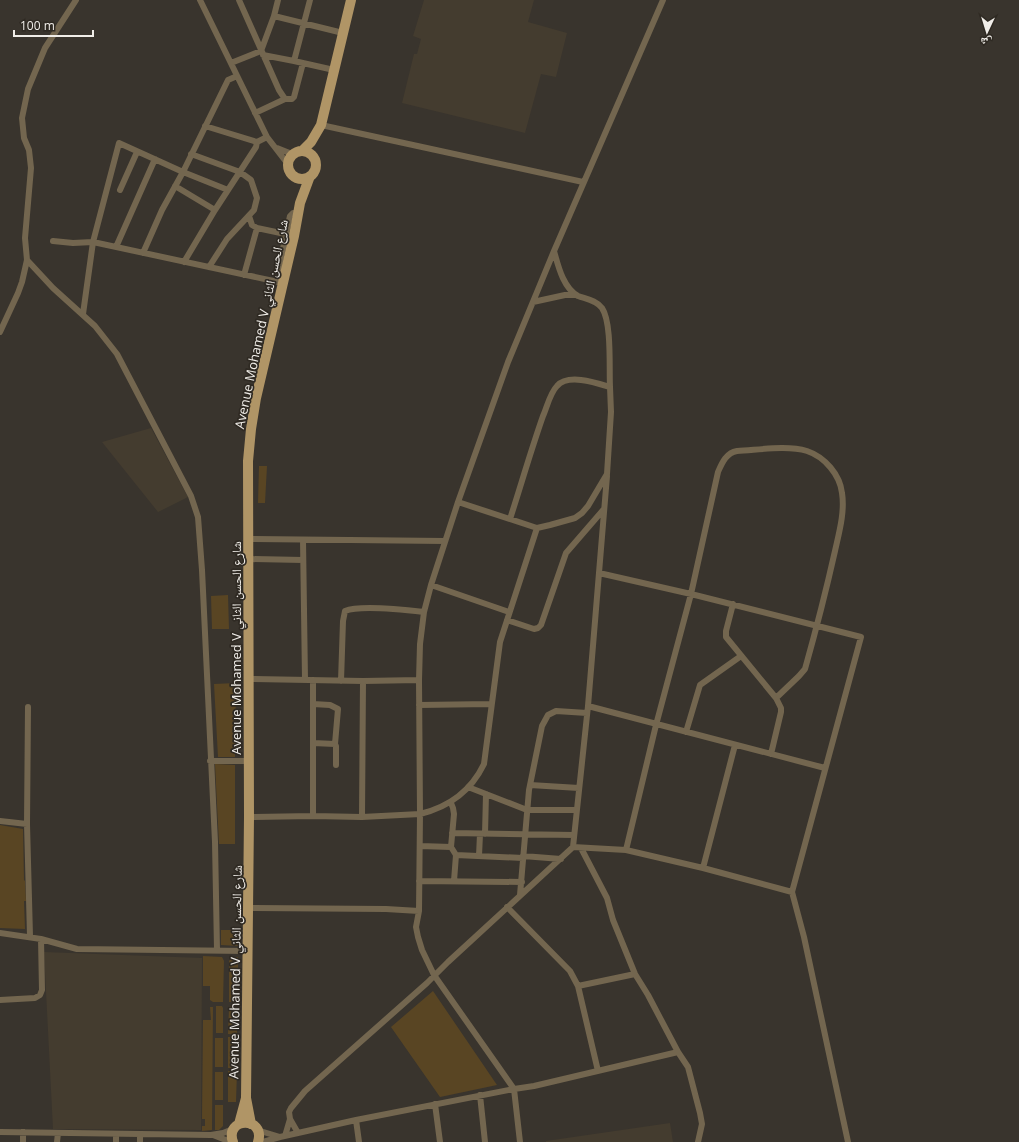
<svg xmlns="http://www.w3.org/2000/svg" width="1019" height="1142" viewBox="0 0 1019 1142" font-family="'Open Sans','Noto Naskh Arabic',sans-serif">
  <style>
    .built { fill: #443c2f }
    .green { fill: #594523 }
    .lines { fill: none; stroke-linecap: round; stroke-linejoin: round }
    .street { stroke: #73664f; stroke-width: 6 }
    .primary { stroke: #b09566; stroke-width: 10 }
    .labels { text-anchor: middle; stroke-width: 3.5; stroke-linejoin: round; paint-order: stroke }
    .street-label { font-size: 13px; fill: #f0ede8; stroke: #2f2a23 }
  </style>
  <rect width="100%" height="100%" fill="#39342d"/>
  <path class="built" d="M 424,0 L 534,0 L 528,22 L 567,33 L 556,77 L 541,74 L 525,133 L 402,103 L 414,54 L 417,54 L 421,39 L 413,36 Z
    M 151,428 L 188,497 L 158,512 L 102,442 Z
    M 44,952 L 202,958 L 201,1130 L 53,1129 Z
    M 670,1123 L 673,1142 L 546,1142 L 546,1141 Z"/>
  <path class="green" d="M 259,466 L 267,466 L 265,503 L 258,503 Z
    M 228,595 L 229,629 L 212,629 L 211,596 Z
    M 236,683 L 235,757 L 218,757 L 214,684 Z
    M 215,764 L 235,765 L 235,844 L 219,844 Z
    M 0,825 L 23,829 L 24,880 L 25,881 L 26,901 L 24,901 L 25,929 L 0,928 Z
    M 221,930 L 239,930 L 239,946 L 221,945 Z
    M 203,956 L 222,957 L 224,961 L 223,1002 L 213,1002 L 210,1000 L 210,986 L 203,986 Z
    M 232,957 L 238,957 L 238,1002 L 229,1002 L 229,961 Z
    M 433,991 L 497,1085 L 440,1097 L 391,1027 Z
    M 216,1006 L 222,1006 L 223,1008 L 223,1033 L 216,1033 Z
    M 230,1006 L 237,1006 L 237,1035 L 228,1034 L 229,1008 Z
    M 210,1007 L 213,1007 L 212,1130 L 202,1131 L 202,1126 L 205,1126 L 205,1119 L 202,1119 L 203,1020 L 211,1020 Z
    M 228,1037 L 237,1037 L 237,1068 L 228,1068 Z
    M 215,1038 L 223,1038 L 223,1067 L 215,1067 Z
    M 228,1071 L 237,1071 L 236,1102 L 228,1102 Z
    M 215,1072 L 223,1072 L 223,1100 L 215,1100 Z
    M 215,1105 L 223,1105 L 223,1126 L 219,1130 L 215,1130 Z"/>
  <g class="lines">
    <path class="street" d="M 200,0 L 267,137 L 287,163
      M 239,0 L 279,90 L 285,99 L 292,99 L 294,97 L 303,63
      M 274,16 L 343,33
      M 263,55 L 294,61 L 334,70
      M 294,61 L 310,0
      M 231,63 L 261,51 L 274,16 L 278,0
      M 255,113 L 285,99
      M 321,125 L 583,182
      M 205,126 L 257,142
      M 277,148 L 292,154
      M 191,154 L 240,172 L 251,180 L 257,198 L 254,210 L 227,239 L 209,267
      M 175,186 L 215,210
      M 120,190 L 137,152
      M 249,216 L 252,225 L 257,228 L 290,235
      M 53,241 L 73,243 L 93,242 L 283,283
      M 116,247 L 155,159
      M 143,253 L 162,210 L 183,172 L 228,80 L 237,76
      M 27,260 L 53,288 L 95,326 L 117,354 L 191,496 L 198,517 L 202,570 L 215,842 L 217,950
      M 184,262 L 215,210 L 256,147 L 257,142 L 267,137
      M 286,271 L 280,270 L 279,267 L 290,216 L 293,213 L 298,213
      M 244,275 L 257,228
      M 533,302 L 565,295 L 576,295
      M 83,314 L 93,242 L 119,143 L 183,172 L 228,190
      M 0,332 L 18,293 L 22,282 L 27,260 L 25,238 L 31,168 L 29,150 L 24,138 L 22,118 L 28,89 L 45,48 L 76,0
      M 610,387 C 609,368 612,323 602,308 C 596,300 586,299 578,296 C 563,288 558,265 554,251 L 663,0
      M 458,502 L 431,585 L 424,612 L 420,644 L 419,680 L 420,814 C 449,807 471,791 484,764 L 500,642 L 537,528 L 550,525 L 575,518 L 582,513 L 588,506 L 607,474 L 611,412 L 610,387 C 597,383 568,373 557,386 C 550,393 547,407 543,416 C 531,450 521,485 510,519
      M 537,528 L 458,502 L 508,362 L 554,251
      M 248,539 L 445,541
      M 303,540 L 305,680
      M 249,559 L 303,560
      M 599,573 L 691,594 L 861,637 L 792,892 L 804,937 L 848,1142
      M 431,585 L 509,612
      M 733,604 L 726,631 L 726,637 L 776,698 L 781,708 L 781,712 L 771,754
      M 507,620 L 534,629 L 538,628 L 541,625 L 566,553 L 604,509
      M 249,679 L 363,681 L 419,680
      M 341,681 L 343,621 L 345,611 C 359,605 407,610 424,612
      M 313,704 L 330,705 L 338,709 L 335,744
      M 419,705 L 491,704
      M 588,706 L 825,768
      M 28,707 L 27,824 L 30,936
      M 686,732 L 700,685 L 741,656
      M 313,743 L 335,744 L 336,746 L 336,765
      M 210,761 L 249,761
      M 530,785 L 579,788
      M 468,787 L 527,810 L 576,810
      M 451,803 L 453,808 L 454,814 L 451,847 L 456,855 L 454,881
      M 313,816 L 313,680
      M 362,817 L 363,681
      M 0,821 L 27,824
      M 452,833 L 574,835
      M 485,834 L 486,794
      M 420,846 L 451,847
      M 573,847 L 588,706 L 607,476
      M 581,848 L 607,898 L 613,920 L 635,974 L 648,995 L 678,1052 L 688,1067 L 700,1113 L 702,1124 L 698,1142
      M 626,850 L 656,725 L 691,594 L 718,472 C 722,463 726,453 737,451 C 758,450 787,445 807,451 C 825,457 840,475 842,493 C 845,512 839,533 835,551 C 826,591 816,630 805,669 L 799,676 L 776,698
      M 456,855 L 523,858
      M 479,856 L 480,834
      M 523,856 L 561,859
      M 703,868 L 735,745
      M 419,881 L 522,882
      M 520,895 L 529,790 L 542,726 L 548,715 L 556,711 L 587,713
      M 507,907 L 570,971 L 578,986 L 598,1071
      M 248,908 L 386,909 L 419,911 L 420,814 L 362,817 L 313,816 L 249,817
      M 419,911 L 416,927 L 418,937 L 422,950 L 434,975 L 514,1089 L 534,1086 L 678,1052
      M 0,933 L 41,939 L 77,949 L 247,951
      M 578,986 L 635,974
      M 0,1000 L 35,998 L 40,995 L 42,990 L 41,939
      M 480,1095 L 485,1142
      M 435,1104 L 440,1142
      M 290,1119 L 298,1133
      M 356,1120 L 514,1089 L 520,1142
      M 257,1130 L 280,1137
      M 0,1132 L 211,1135 L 223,1133 L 233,1129
      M 23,1132 L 23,1142
      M 213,1135 L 231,1142
      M 285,1136 L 290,1119 L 289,1112 L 291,1108 L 305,1091 L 427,983 L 448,962 L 573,847 L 626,850 L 703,868 L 792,892
      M 57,1142 L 58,1133
      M 116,1142 L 116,1134
      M 140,1142 L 140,1134
      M 263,1142 L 280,1137 L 356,1120 L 359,1142"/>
    <path class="primary" d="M 303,150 L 311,142 L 321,125 L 351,0
      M288 165a14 14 0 1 1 28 0a14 14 0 1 1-28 0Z
      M 239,1124 L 246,1098
      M 251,1124 L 246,1098 L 249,817 L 248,461 L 251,429 L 256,398 L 294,236 L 300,203 L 310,176
      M 233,1142 C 224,1117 266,1116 258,1142"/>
  </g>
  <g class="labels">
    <g class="street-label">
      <text transform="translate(261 324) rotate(-78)" y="5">Avenue Mohamed V شارع الحسن الثاني</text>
      <text transform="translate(236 648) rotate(-90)" y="5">Avenue Mohamed V شارع الحسن الثاني</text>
      <text transform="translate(235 972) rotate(-89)" y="5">Avenue Mohamed V شارع الحسن الثاني</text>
    </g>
  </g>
  <g transform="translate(987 32) rotate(184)" stroke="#2f2a23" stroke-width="3" paint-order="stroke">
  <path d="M0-3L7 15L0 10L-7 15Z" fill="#f0ede8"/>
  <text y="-6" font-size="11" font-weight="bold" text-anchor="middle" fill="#f0ede8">ش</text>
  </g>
  <path d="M14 30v6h79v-6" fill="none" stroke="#f0ede8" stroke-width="2"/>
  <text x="20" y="30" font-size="12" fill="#f0ede8" stroke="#2f2a23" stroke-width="3" paint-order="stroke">100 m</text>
</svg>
